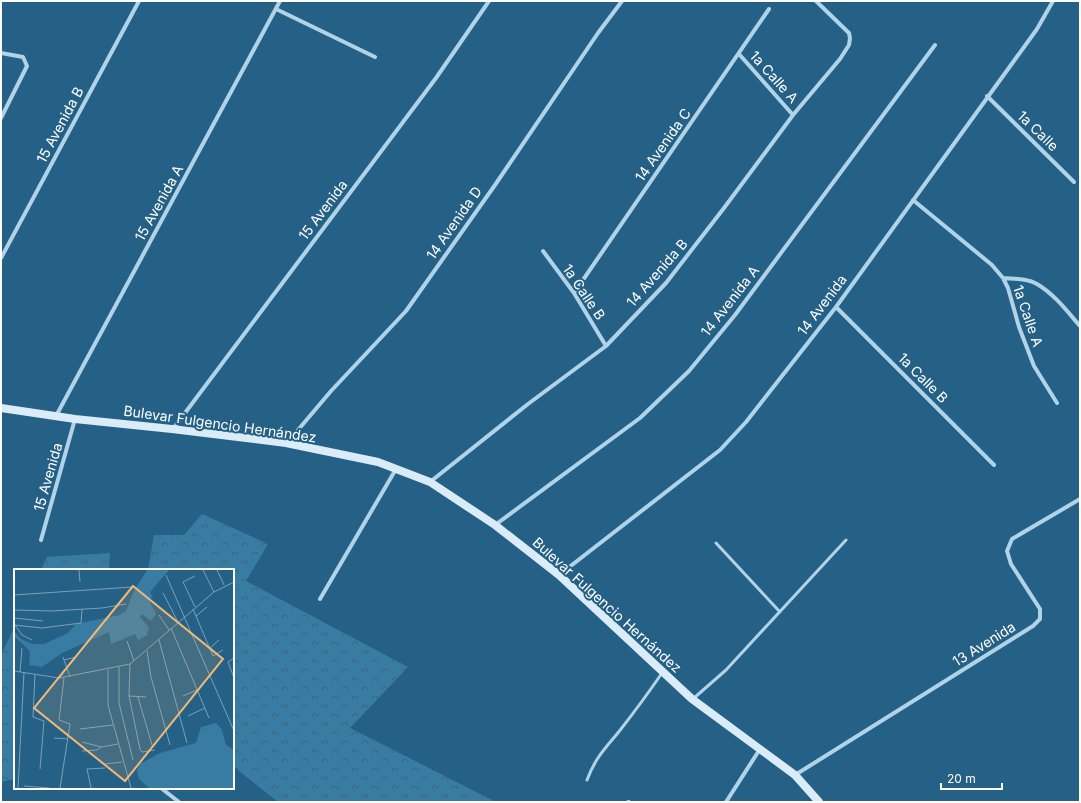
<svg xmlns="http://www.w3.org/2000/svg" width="1081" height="803" viewBox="0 0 1081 803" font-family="Inter,sans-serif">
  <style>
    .forest { fill: url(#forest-crowns) }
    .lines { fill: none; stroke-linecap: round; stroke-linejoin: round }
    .lane { stroke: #b0d3e8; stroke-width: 3 }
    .street { stroke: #b0d3e8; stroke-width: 4 }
    .secondary { stroke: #daecf7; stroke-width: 8 }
    .labels { text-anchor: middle; stroke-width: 4; stroke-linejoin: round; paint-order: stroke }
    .street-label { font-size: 14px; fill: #fff; stroke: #256186 }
    .inset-road { fill: none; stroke: #7ca0b6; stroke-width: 1 }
    .view { fill: #f2b874; fill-opacity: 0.15; stroke: #f2b874; stroke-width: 2 }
    .inset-edge { fill: none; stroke: #fff; stroke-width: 2 }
  </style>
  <defs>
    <pattern id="forest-crowns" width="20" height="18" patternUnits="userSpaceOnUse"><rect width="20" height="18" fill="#397ca3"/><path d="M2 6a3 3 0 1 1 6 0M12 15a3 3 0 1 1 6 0" fill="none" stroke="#426478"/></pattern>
  </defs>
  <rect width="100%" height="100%" fill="#256186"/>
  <path class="forest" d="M 202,514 L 268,544 L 246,581 L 408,667 L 350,728 L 496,802 L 278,802 L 233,766 L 233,570 L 148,570 L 154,535 L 184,535 Z
    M 110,553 L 109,570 L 41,570 L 47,557 Z
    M 15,626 L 15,779 L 1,782 L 1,655 Z"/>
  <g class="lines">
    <path class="lane" d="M 716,543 L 780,612
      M 694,698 L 726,670 L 846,540
      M 587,780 C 596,756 606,748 621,729 C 635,711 649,692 662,673"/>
    <path class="street" d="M 276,9 L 375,57
      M 1,53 L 23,57 L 27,66 L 1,118
      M 739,54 L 793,115
      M 987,96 L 1074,182
      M 913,200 L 992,265 L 1003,278 L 1008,288 L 1019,327 L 1034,366 L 1057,403
      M 543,251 L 574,293 L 606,346
      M 1,258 L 139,1
      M 1003,278 C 1014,279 1027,278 1037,284 C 1054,294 1067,311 1080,326
      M 574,293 L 769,9
      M 836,307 L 994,465
      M 56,416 L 280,1
      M 173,429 L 436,78 L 489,1
      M 287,443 L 331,391 L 406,311 L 495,185 L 598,33 L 622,1
      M 430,482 L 528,404 L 606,346 L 666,283 L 724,208 L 793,115 L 840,59 L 849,45 L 850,38 L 849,33 L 816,1
      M 495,525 L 640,418 L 689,371 L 735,315 L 935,45
      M 41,540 L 75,419
      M 559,575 L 720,450 L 746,422 L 836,307 L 1037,29 L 1053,1
      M 320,599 L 396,469
      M 795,775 L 1033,626 L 1040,619 L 1040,609 L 1011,564 L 1007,551 L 1012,539 L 1080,499
      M 161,788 L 179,802
      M 628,802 L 629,802
      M 726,802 L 760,749"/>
    <path class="secondary" d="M 1,408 L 75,419 L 172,429 L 286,443 L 378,462 L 430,482 L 495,525 L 559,575 L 692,699 L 795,775 L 819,802"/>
  </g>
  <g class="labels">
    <g class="street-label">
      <text transform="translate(774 77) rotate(48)" y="5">1a Calle A</text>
      <text transform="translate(60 125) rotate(-62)" y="5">15 Avenida B</text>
      <text transform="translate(1038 131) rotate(44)" y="5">1a Calle</text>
      <text transform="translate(663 145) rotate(-55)" y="5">14 Avenida C</text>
      <text transform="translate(159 203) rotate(-61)" y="5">15 Avenida A</text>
      <text transform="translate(323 210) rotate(-53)" y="5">15 Avenida</text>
      <text transform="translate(454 223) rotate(-55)" y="5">14 Avenida D</text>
      <text transform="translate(657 273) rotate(-49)" y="5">14 Avenida B</text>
      <text transform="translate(584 292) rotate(56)" y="5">1a Calle B</text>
      <text transform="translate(730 301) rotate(-52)" y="5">14 Avenida A</text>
      <text transform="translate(822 305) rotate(-53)" y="5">14 Avenida</text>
      <text transform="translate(1028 316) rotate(71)" y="5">1a Calle A</text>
      <text transform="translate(923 378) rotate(45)" y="5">1a Calle B</text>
      <text transform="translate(220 424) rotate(8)" y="5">Bulevar Fulgencio Hernández</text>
      <text transform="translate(48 477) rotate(-74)" y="5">15 Avenida</text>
      <text transform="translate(607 605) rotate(42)" y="5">Bulevar Fulgencio Hernández</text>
      <text transform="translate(984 644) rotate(-32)" y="5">13 Avenida</text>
    </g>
  </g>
  <g transform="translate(14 569)">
    <rect width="220" height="220" fill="#256186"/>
    <path d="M 133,1 L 155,1 L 136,23 L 139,28 L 135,31 L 142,45 L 137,52 L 128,45 L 126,48 L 135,59 L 133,66 L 124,71 L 121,65 L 97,75 L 95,63 L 48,84 L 28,98 L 15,96 L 16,82 L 0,67 L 0,62 L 7,70 L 18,75 L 30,75 L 54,64 L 62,55 L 106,46 L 112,42 L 120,22 ZM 202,154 L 208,161 L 212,176 L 220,181 L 220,219 L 135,219 L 125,210 L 123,202 L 126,195 L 146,184 L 182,174 L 187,158 Z" fill="#397ca3"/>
    <path class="inset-road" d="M 65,1 L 66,13M 189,1 L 200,23M 203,1 L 210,16M 152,6 L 220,162M 181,7 L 169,13 L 181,38M 149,24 L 164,53M 0,26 L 118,18M 179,40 L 199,87 L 209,81M 0,41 L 38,42 L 88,39 L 112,35M 145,46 L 155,61M 182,47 L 193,38M 0,49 L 29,52M 0,56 L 28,59 L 67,54 L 68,40M 1,56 L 8,66 L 18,71M 157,59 L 195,149M 145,71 L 173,174M 113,72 L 120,92M 196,79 L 205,71M 133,82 L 137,108 L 156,176M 49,88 L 56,108M 220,89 L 214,93 L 220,109M 50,91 L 62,88M 116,95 L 115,127 L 126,180 L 128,183 L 141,181M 105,98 L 105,134 L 119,191M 94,101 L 94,136 L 117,219M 0,102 L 45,109 L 116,95 L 200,23 L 220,13M 6,103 L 8,79M 21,105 L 19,148 L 30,152 L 26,200M 115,127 L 132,128M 169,127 L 183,121M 124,128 L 138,176M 174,147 L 191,139M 66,160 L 99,156M 40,169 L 54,170M 68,173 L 87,178 L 104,175M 68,182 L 83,181 L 87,178M 91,195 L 108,193M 10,217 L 35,219M 4,219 L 10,103M 46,219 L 56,155 L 45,151 L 50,109M 77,219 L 73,200 L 91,199"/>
    <path class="view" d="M 119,17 L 209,90 L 111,212 L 20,139 Z"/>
    <rect width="220" height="220" class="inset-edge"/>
  </g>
  <rect width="1081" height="803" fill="none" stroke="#ffffff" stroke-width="4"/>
  <path d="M941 783v6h61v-6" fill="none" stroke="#ffffff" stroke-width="2"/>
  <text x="947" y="783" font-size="12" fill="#ffffff" stroke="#256186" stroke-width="3" paint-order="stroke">20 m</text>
</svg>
